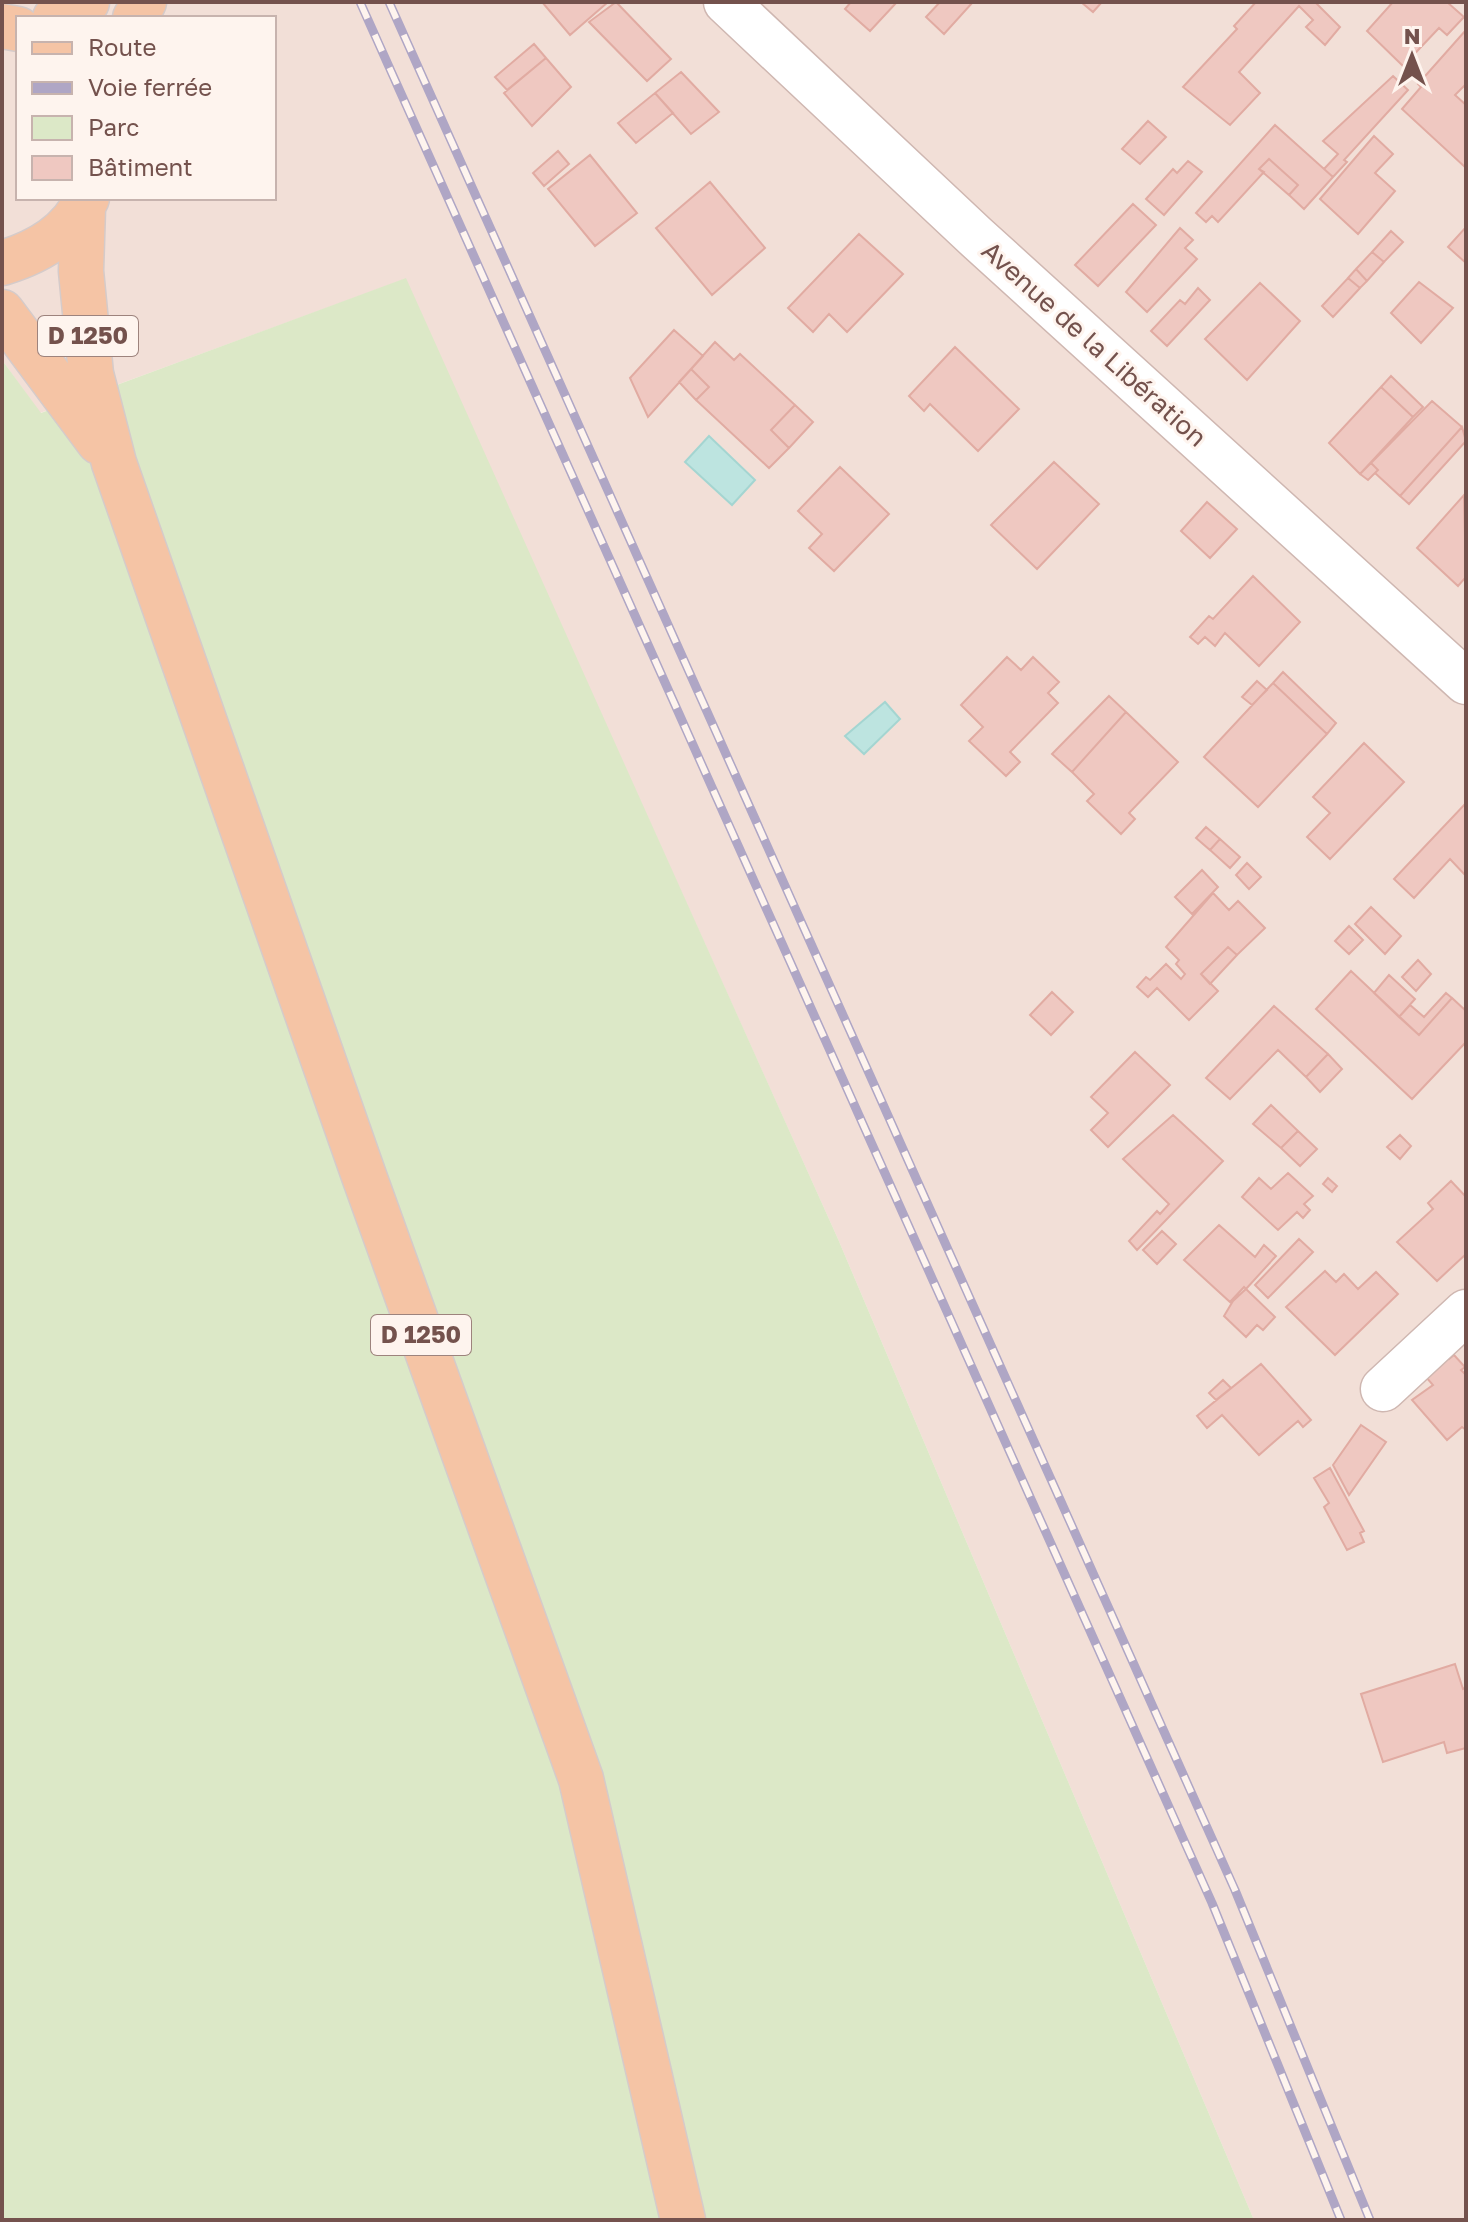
<svg xmlns="http://www.w3.org/2000/svg" width="1468" height="2222" viewBox="0 0 1468 2222" font-family="'Golos Text',sans-serif">
  <style>
    .residential { fill: #f2dfd7; fill-rule: evenodd }
    .green { fill: #dce8c7 }
    .water { fill: #bde4e0; stroke: #a4d5d1; stroke-width: 2 }
    .building { fill: #efc8c1; stroke: #e1aba2; stroke-width: 2 }
    .lines { fill: none; stroke-linecap: round; stroke-linejoin: round }
    .minor-casing { stroke: #cfb7b1; stroke-width: 47 }
    .major-casing { stroke: #d5cbca; stroke-width: 47 }
    .minor { stroke: #fff; stroke-width: 44 }
    .major { stroke: #f5c4a5; stroke-width: 44 }
    .rail-casing { stroke: #afa6c5; stroke-width: 9 }
    .rail { stroke: #fef4ee; stroke-width: 6; stroke-dasharray: 18; stroke-linecap: butt }
    .labels { text-anchor: middle; stroke-width: 6; stroke-linejoin: round; paint-order: stroke }
    .shield { fill: #fef4ee; stroke: #9d837d; stroke-width: 2 }
    .shield-label { font-size: 24px; font-weight: bold; fill: #74524d }
    .street-label { font-size: 26px; fill: #74524d; stroke: #fef4ee }
  </style>
  <rect width="100%" height="100%" fill="#fbefe8"/>
  <path class="residential" d="M 2,2 L 1466,2 L 1466,2220 L 1254,2220 L 838,1239 L 405,279 L 40,413 L 2,360 ZM 18,18 L 274,18 L 274,198 L 18,198 Z"/>
  <path class="green" d="M 406,278 L 838,1239 L 1254,2220 L 2,2220 L 2,360 L 41,413 Z"/>
  <path class="water" d="M 709,436 L 755,480 L 732,505 L 685,462 Z
    M 885,702 L 900,719 L 864,754 L 845,736 Z"/>
  <path class="building" d="M 542,2 L 608,2 L 570,35 Z
    M 616,2 L 671,59 L 647,81 L 589,22 Z
    M 851,2 L 897,2 L 870,31 L 845,9 Z
    M 940,2 L 973,2 L 944,34 L 926,17 Z
    M 1081,2 L 1102,2 L 1093,12 Z
    M 1256,2 L 1315,2 L 1340,27 L 1325,45 L 1306,27 L 1313,20 L 1299,6 L 1239,72 L 1260,93 L 1230,125 L 1183,87 L 1237,29 L 1234,26 Z
    M 1393,2 L 1447,2 L 1464,17 L 1447,35 L 1439,28 L 1403,66 L 1367,31 Z
    M 1466,30 L 1466,84 L 1455,95 L 1466,105 L 1466,168 L 1402,109 L 1421,87 L 1418,84 Z
    M 534,44 L 546,58 L 507,90 L 495,77 Z
    M 546,58 L 571,87 L 532,126 L 504,93 Z
    M 681,72 L 719,112 L 691,134 L 655,93 Z
    M 1393,76 L 1408,90 L 1344,160 L 1347,162 L 1333,177 L 1324,169 L 1338,154 L 1323,141 Z
    M 655,93 L 673,113 L 636,143 L 618,123 Z
    M 1148,121 L 1166,137 L 1140,164 L 1122,149 Z
    M 1275,125 L 1333,177 L 1304,209 L 1289,195 L 1298,185 L 1269,159 L 1259,169 L 1264,172 L 1218,222 L 1212,216 L 1206,222 L 1196,213 Z
    M 1374,136 L 1393,154 L 1375,173 L 1395,191 L 1358,234 L 1320,199 Z
    M 558,151 L 569,164 L 544,186 L 533,173 Z
    M 590,155 L 637,213 L 595,246 L 548,189 Z
    M 1269,159 L 1298,185 L 1289,195 L 1259,169 Z
    M 1188,161 L 1202,172 L 1164,215 L 1146,199 L 1173,169 L 1177,173 Z
    M 710,182 L 765,248 L 712,295 L 656,228 Z
    M 1133,204 L 1156,225 L 1098,286 L 1075,265 Z
    M 1466,227 L 1466,263 L 1448,247 Z
    M 1180,228 L 1193,240 L 1185,248 L 1197,259 L 1147,312 L 1126,292 Z
    M 1391,231 L 1403,242 L 1384,262 L 1372,252 Z
    M 859,234 L 903,274 L 847,332 L 829,314 L 813,332 L 788,308 Z
    M 1372,252 L 1384,262 L 1367,281 L 1356,269 Z
    M 1356,269 L 1367,281 L 1360,288 L 1348,278 Z
    M 1348,278 L 1360,288 L 1333,317 L 1322,306 Z
    M 1419,282 L 1453,308 L 1421,343 L 1391,313 Z
    M 1260,283 L 1300,321 L 1247,380 L 1205,339 Z
    M 1198,288 L 1210,300 L 1167,346 L 1151,331 L 1180,300 L 1185,304 Z
    M 674,330 L 703,356 L 648,417 L 630,378 Z
    M 715,342 L 734,360 L 740,354 L 795,405 L 771,430 L 789,448 L 769,468 L 696,400 L 709,387 L 691,369 Z
    M 955,347 L 1019,409 L 978,451 L 930,404 L 924,411 L 909,396 Z
    M 691,369 L 709,387 L 696,400 L 679,382 Z
    M 1391,376 L 1423,407 L 1413,417 L 1381,387 Z
    M 1381,387 L 1413,417 L 1360,474 L 1329,443 Z
    M 1432,401 L 1462,427 L 1400,496 L 1375,473 L 1378,470 L 1371,463 Z
    M 795,405 L 813,422 L 789,448 L 771,430 Z
    M 1462,427 L 1466,441 L 1409,504 L 1400,496 Z
    M 1054,462 L 1099,504 L 1037,569 L 991,525 Z
    M 1371,463 L 1378,470 L 1368,480 L 1360,474 Z
    M 840,467 L 889,514 L 834,571 L 809,548 L 822,534 L 798,511 Z
    M 1464,495 L 1466,577 L 1458,586 L 1417,548 Z
    M 1207,502 L 1237,529 L 1210,558 L 1181,531 Z
    M 1253,576 L 1300,622 L 1259,666 L 1225,633 L 1215,646 L 1205,637 L 1198,644 L 1190,637 L 1209,616 L 1213,619 Z
    M 1007,657 L 1021,670 L 1033,657 L 1059,682 L 1048,693 L 1058,703 L 1010,752 L 1020,762 L 1006,776 L 969,741 L 983,727 L 961,705 Z
    M 1283,672 L 1336,723 L 1327,734 L 1273,683 Z
    M 1257,681 L 1267,690 L 1252,705 L 1242,697 Z
    M 1273,683 L 1327,734 L 1258,807 L 1204,757 Z
    M 1109,696 L 1126,712 L 1072,772 L 1052,754 Z
    M 1126,712 L 1178,762 L 1129,813 L 1135,819 L 1121,834 L 1087,801 L 1094,794 L 1072,772 Z
    M 1364,743 L 1404,782 L 1330,859 L 1307,837 L 1330,813 L 1313,797 Z
    M 1466,803 L 1466,876 L 1450,859 L 1414,898 L 1394,879 Z
    M 1206,827 L 1220,839 L 1210,850 L 1196,838 Z
    M 1220,839 L 1240,857 L 1230,868 L 1210,850 Z
    M 1247,863 L 1261,877 L 1249,889 L 1236,875 Z
    M 1202,870 L 1218,887 L 1192,914 L 1175,897 Z
    M 1213,893 L 1229,910 L 1238,901 L 1265,928 L 1237,955 L 1228,947 L 1201,974 L 1218,991 L 1189,1020 L 1157,988 L 1148,997 L 1137,987 L 1146,977 L 1150,980 L 1166,964 L 1181,979 L 1185,974 L 1176,964 L 1179,960 L 1166,947 Z
    M 1371,907 L 1401,936 L 1385,954 L 1355,924 Z
    M 1349,926 L 1363,940 L 1349,954 L 1335,941 Z
    M 1228,947 L 1237,955 L 1210,984 L 1201,974 Z
    M 1418,960 L 1431,974 L 1416,991 L 1402,977 Z
    M 1351,971 L 1419,1035 L 1452,998 L 1466,1011 L 1466,1042 L 1412,1099 L 1316,1009 Z
    M 1389,975 L 1415,999 L 1399,1017 L 1374,993 Z
    M 1052,992 L 1073,1012 L 1051,1035 L 1030,1015 Z
    M 1446,993 L 1452,998 L 1419,1035 L 1399,1017 L 1410,1005 L 1424,1017 Z
    M 1274,1006 L 1328,1054 L 1306,1077 L 1278,1050 L 1230,1099 L 1206,1078 Z
    M 1135,1052 L 1170,1085 L 1108,1147 L 1091,1130 L 1108,1113 L 1091,1097 Z
    M 1328,1054 L 1342,1069 L 1320,1092 L 1306,1077 Z
    M 1271,1105 L 1298,1131 L 1281,1148 L 1253,1124 Z
    M 1173,1115 L 1223,1161 L 1137,1250 L 1129,1241 L 1157,1211 L 1160,1214 L 1169,1204 L 1123,1159 Z
    M 1298,1131 L 1317,1149 L 1300,1166 L 1281,1148 Z
    M 1400,1135 L 1411,1146 L 1400,1159 L 1387,1147 Z
    M 1288,1173 L 1313,1196 L 1304,1204 L 1310,1210 L 1303,1218 L 1297,1212 L 1278,1230 L 1242,1197 L 1259,1178 L 1271,1189 Z
    M 1328,1178 L 1337,1186 L 1332,1192 L 1323,1184 Z
    M 1451,1181 L 1466,1197 L 1466,1254 L 1437,1281 L 1397,1242 L 1433,1209 L 1428,1203 Z
    M 1219,1225 L 1255,1257 L 1264,1245 L 1276,1256 L 1246,1289 L 1244,1287 L 1230,1302 L 1184,1260 Z
    M 1162,1231 L 1176,1244 L 1157,1264 L 1143,1250 Z
    M 1299,1239 L 1313,1252 L 1268,1298 L 1255,1285 Z
    M 1325,1271 L 1336,1282 L 1344,1274 L 1358,1289 L 1376,1272 L 1398,1294 L 1335,1355 L 1286,1307 Z
    M 1246,1289 L 1275,1317 L 1263,1330 L 1257,1325 L 1246,1337 L 1224,1316 L 1233,1301 Z
    M 1454,1355 L 1465,1367 L 1461,1370 L 1466,1375 L 1466,1430 L 1462,1427 L 1447,1440 L 1412,1400 L 1433,1385 L 1426,1377 L 1446,1357 L 1449,1359 Z
    M 1261,1364 L 1311,1420 L 1303,1427 L 1298,1421 L 1259,1455 L 1222,1415 L 1207,1428 L 1197,1416 Z
    M 1223,1380 L 1231,1388 L 1216,1400 L 1209,1393 Z
    M 1361,1425 L 1386,1442 L 1349,1495 L 1333,1465 Z
    M 1330,1468 L 1364,1531 L 1360,1533 L 1364,1542 L 1347,1550 L 1324,1507 L 1329,1503 L 1314,1478 Z
    M 1455,1664 L 1463,1689 L 1466,1688 L 1466,1748 L 1447,1753 L 1444,1742 L 1383,1762 L 1361,1694 Z"/>
  <g class="lines">
    <g class="minor-casing">
      <path id="minor" d="M 726,2 L 975,236 L 1466,682
        M 1383,1389 L 1466,1312"/>
    </g>
    <g class="major-casing">
      <path id="major" d="M 55,18 L 87,2
        M 135,18 L 144,2
        M 2,26 L 18,29
        M 83,207 L 81,271 L 91,374 L 114,463 L 364,1176 L 581,1779 L 683,2220
        M 2,263 C 38,252 71,234 87,198
        M 2,312 L 99,442"/>
    </g>
    <use href="#minor" class="minor"/>
    <use href="#major" class="major"/>
    <g class="rail-casing">
      <path id="rail" d="M 360,2 L 1212,1903 L 1341,2220
        M 389,2 L 1235,1890 L 1370,2220"/>
    </g>
    <use href="#rail" class="rail"/>
  </g>
  <g class="labels">
    <g class="shield">
      <rect x="38" y="316" width="100" height="40" rx="6"/>
      <rect x="371" y="1315" width="100" height="40" rx="6"/>
    </g>
    <g class="shield-label">
      <text x="88" y="344">D 1250</text>
      <text x="421" y="1343">D 1250</text>
    </g>
    <g class="street-label">
      <text transform="translate(1094 344) rotate(42)" y="9">Avenue de la Libération</text>
    </g>
  </g>
  <rect width="1468" height="2222" fill="none" stroke="#74524d" stroke-width="8"/>
  <rect x="16" y="16" width="260" height="184" fill="#fef4ee" stroke="#c7b3ae" stroke-width="2"/>
  <rect x="32" y="42" width="40" height="12" fill="#f5c4a5" stroke="#c7b3ae" stroke-width="2"/>
  <text x="88" y="56" font-size="24" fill="#74524d">Route</text>
  <rect x="32" y="82" width="40" height="12" fill="#afa6c5" stroke="#c7b3ae" stroke-width="2"/>
  <text x="88" y="96" font-size="24" fill="#74524d">Voie ferrée</text>
  <rect x="32" y="116" width="40" height="24" fill="#dce8c7" stroke="#c7b3ae" stroke-width="2"/>
  <text x="88" y="136" font-size="24" fill="#74524d">Parc</text>
  <rect x="32" y="156" width="40" height="24" fill="#efc8c1" stroke="#c7b3ae" stroke-width="2"/>
  <text x="88" y="176" font-size="24" fill="#74524d">Bâtiment</text>
  <g transform="translate(1412 56)" stroke="#fef4ee" stroke-width="6" paint-order="stroke">
  <path d="M0-6L14 30L0 20L-14 30Z" fill="#74524d"/>
  <text y="-12" font-size="22" font-weight="bold" text-anchor="middle" fill="#74524d">N</text>
  </g>
</svg>
